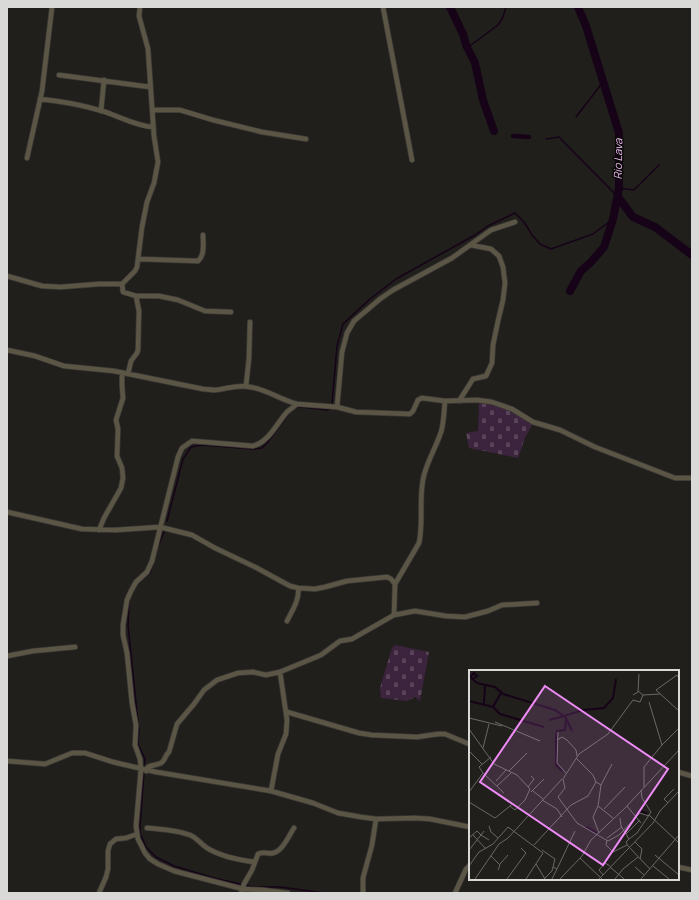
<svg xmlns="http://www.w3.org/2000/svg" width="699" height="900" viewBox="0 0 699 900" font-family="Manrope,sans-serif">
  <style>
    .cemetery { fill: url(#cemetery-stones) }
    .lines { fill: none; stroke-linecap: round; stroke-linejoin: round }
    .stream { stroke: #160318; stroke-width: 1.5 }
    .canal { stroke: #160318; stroke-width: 4.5 }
    .river { stroke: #160318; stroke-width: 8 }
    .street-casing { stroke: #3a3936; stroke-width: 6 }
    .street { stroke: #5b5546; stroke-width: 4.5 }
    .labels { text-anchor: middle; stroke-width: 3; stroke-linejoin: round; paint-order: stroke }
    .water-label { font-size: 11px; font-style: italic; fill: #e5b6e8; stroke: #0a0908 }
    .inset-river { fill: none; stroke: #160318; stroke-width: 2 }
    .inset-road { fill: none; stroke: #6a6967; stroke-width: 1 }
    .view { fill: #ef8bf7; fill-opacity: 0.15; stroke: #ef8bf7; stroke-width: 2 }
    .inset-edge { fill: none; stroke: #d9d9d7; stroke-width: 2 }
  </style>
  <defs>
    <pattern id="cemetery-stones" width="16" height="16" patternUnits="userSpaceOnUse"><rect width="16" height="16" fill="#3c243e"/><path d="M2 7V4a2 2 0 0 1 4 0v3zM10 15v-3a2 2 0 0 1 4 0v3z" fill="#584359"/></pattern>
  </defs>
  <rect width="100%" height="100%" fill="#201f1c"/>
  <path class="cemetery" d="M 479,403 C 502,404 514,412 532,425 L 525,438 L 518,458 L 469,448 L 466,433 L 478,431 Z
    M 395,645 L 429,652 L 420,701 L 415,697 L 407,701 L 381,698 L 380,688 L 392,648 Z"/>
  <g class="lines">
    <path class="stream" d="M 466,45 L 471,45 L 498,25 L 503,17 L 506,7
      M 576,117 L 603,82
      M 546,139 L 559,137 L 618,197
      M 619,188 L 634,190 L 659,165
      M 332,404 L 337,346 L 343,324 L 370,299 L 396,279 L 475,235 L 488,226 L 515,213 L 524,222 L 532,235 L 540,244 L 551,249 L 593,234 L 613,219
      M 295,408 L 302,407 L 327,410 L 330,409
      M 167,521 L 183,459 L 191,447 L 202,445 L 253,449 L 262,448 L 267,443 L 289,413
      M 158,546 L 164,532
      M 142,579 L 150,573 L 157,550
      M 129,601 L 128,625 L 139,732 L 138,744 L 145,759 L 144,765
      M 144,772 L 140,826 L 140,833 L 146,847 L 156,857 L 174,866 L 214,878 L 253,887 L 280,887 L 324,893"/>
    <path class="canal" d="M 513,136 L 529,137"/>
    <path class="river" d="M 450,7 L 463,34 L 466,45 L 475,63 L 483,100 L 494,131
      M 618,197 L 633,217 L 655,227 L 692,255
      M 570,291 L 581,271 L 591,262 L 604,247 L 613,219 L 619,188 L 619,133 L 586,26 L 578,7"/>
    <g class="street-casing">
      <path id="street" d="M 383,7 L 412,160
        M 59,75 L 150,87
        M 40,99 C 61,101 82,105 102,111 C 119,116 135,126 153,127
        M 152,110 L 180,110 L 213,120 L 262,132 L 306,139
        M 101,111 L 104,80
        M 27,158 L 42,91 L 52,7
        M 138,259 L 198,261 C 205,255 203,244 203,235
        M 7,276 L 42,286 L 61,287 L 99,284 L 122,284 L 135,271 L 137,267 L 142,227 L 147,202 L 154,183 L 158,162 L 154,136 L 148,49 L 139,16 L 140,7
        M 122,284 L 123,292 L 136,296 L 159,296 L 178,300 L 205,311 L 231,312
        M 7,350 L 35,356 L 64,366 L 114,371 L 203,389 C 207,389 211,390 215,390 C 227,389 238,384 250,387 C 266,389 281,400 297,404
        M 128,374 L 131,361 L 137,353 L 138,350 L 139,311 L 136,296
        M 246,386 L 249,358 L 250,322
        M 459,401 L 473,379 L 486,376 L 492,363 L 493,345 L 498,321 L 503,300 L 505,283 L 503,267 L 499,256 L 491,249 L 471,245
        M 337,407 L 342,352 L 347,333 L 354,321 L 380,299 L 393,290 L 452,258 L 491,230 L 515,222
        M 7,512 L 82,529 L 116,530 L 160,527 L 192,535 L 215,548 L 255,567 L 290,586 L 298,588 L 315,589 L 325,587 L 347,581 L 387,577 L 391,579 L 395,584 L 394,615 L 352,639 L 340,641 L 321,655 L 280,672 L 266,675 L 253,672 L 238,673 L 217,680 L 204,690 L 194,704 L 177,724 L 169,752 C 165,755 165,761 161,763 C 157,765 152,765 148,767 L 146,771
        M 99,530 L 104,518 L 121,488 L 123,478 L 122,468 L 117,456 L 118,429 L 116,420 L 123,398 L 122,386 L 122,373
        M 395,584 L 419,543 C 424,521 418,498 424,475 C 428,460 436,447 441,432 C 444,422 444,411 445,401
        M 394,615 L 415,611 L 446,616 L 465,617 L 488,611 L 502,605 L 537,603
        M 287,621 C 292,611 300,599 298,588
        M 7,656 L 33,651 L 75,647
        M 287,712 L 359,733 L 372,735 L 417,737 L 438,734 L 445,734 L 469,744
        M 7,761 L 45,764 L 72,753 L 85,753 L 113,762 L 156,772 L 271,791 L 313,803 L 338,813 L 361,817 L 376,819 L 415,818 L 430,819 L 470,827
        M 678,772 L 692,776
        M 271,791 L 278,754 L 286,734 L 287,720 L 280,672
        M 147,828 C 162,829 176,830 190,835 C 197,838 201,844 207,848 C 222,857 238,860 255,862
        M 678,867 L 692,870
        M 99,893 L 106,877 L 108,869 L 108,851 L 110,844 L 116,839 L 126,838 L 137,834
        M 241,893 L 244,884 L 252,870 L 258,854 C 263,851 268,854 273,853 C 283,851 289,835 294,828
        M 288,893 L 263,890 L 243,889 L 174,871 L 158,864 L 150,859 L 145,853 L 138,839 L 136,826 L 141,769 L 140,759 L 135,745 L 136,725 L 132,703 L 127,653 L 123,635 L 123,625 L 127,600 L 131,591 L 136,582 L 147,572 L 152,561 L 178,457 L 182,448 L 192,441 L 253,446 C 269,442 277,423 287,412 C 290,409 294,407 297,404 L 337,407 L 356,412 L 410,414 L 413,411 L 418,400 L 422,398 L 445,401 L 477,400 L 492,402 L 512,409 L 533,422 L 560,430 L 595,447 L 675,478 L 692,478
        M 363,893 L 363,878 L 372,845 L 376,819
        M 455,893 L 466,869 L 470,865"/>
    </g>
    <use href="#street" class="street"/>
  </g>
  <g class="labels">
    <g class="water-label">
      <text transform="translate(618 159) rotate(-89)" y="4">Rio Lava</text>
    </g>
  </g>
  <g transform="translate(469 670)">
    <rect width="210" height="210" fill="#201f1c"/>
    <path class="inset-river" d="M 0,6 L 8,13 L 26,17 L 34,24 L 86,40 L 97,48 L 103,61M 1,7 L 5,3 L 8,6 L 3,9M 0,31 L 24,37 L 31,44 L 75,57M 15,34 L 16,15M 24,37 L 32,23M 95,46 L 114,40 L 135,38 L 144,28 L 147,9M 80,50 L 95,46M 93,101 L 87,95 L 87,66 L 88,61 L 96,60 L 97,48M 168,145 L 172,141 L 178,144M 117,157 L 128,163"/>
    <path class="inset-road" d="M 210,8 L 208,5 L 187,20 L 210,41M 169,21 L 174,25 L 191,24M 164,25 L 169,22 L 170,4M 174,25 L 171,32 L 164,30 L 139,64 L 110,84 L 94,109 L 96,118 L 89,127 L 108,153 L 139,171 L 150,165 L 171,143 L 180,146M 180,32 L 193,75 L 210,58M 0,48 L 33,56M 26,52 L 71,71M 0,59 L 25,94 L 48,105 L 61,119 L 56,130 L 46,140 L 41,136 L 44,133M 89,62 L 88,93 L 98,104M 88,70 L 93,67 L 98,70 L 107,80 L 108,86M 14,78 L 20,54M 0,81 L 13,94M 107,88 L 124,105 L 127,112M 40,101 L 58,83M 14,103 L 35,123M 27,111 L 37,100M 132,115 L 143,94M 28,116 L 42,103M 59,117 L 65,109 L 62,106M 175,117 L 175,97 L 193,75M 64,121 L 74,129M 0,122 L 14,103 L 10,97 L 22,87M 62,122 L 75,109M 73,130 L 88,139 L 93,147M 0,132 L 26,148 L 41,136M 199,133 L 195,129 L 205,119M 129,136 L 144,148M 158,136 L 172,153M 135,139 L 156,117M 180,145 L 210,173M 151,148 L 152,156 L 160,169 L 157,172 L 159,176 L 181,199M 20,156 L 22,162 L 29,168M 157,164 L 171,150M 4,165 L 17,179M 0,168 L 8,161 L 12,165 L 15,161M 138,168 L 153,157M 160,169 L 168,163 L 182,142 L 173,128 L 172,120M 138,170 L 137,175 L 144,182 L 158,175M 166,172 L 173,179 L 171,189M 65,175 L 102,135 L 119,126 L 127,112 L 132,115 L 129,136 L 124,147 L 130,163M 0,180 L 12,165 L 20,170M 73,180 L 86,189 L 83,201 L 75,209M 186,185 L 210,205M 22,186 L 31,195 L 29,200M 111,188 L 133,209M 31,194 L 39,185M 67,194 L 76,209M 0,196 L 10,182 L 24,174 L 39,157 L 74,183 L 57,209M 184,196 L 200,209M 141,197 L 155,209M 166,197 L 175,205M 88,199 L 106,161M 134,205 L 130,200 L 136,193 L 141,196M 6,209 L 30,174 L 39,168 L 93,109M 38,209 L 57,183 L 52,178M 83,209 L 88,199 L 84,197M 91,209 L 113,186 L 122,170 L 156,138 L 210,80M 130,209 L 184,153 L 191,141 L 210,121M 146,209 L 154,199 L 169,187M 172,209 L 210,165"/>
    <path class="view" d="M 76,16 L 199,99 L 134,195 L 11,112 Z"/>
    <rect width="210" height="210" class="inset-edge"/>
  </g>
  <rect width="699" height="900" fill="none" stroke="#d9d9d7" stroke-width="16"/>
</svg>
